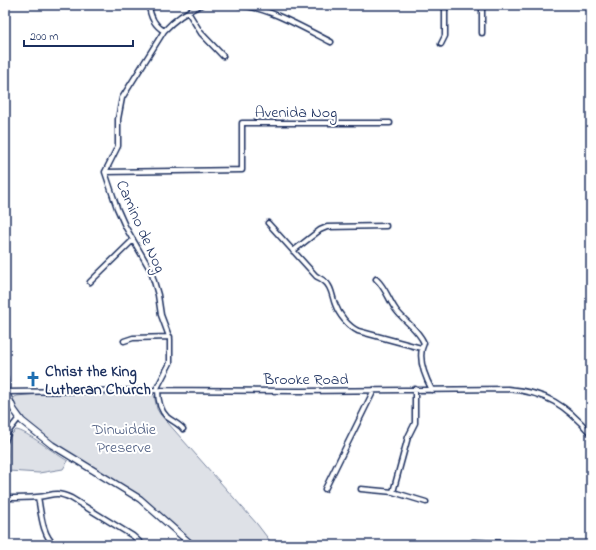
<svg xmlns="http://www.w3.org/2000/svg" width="596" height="550" viewBox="0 0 596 550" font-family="'Indie Flower',sans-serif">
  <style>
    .green { fill: #dee1e7; stroke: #7c88a2 }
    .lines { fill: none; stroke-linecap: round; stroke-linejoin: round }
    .street-casing { stroke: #1b2f5e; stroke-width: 7 }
    .secondary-casing { stroke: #1b2f5e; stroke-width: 8 }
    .street { stroke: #fff; stroke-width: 4 }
    .secondary { stroke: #fff; stroke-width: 5.5 }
    .labels { text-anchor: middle; stroke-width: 4; stroke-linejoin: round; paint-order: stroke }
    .street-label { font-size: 16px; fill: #1b2f5e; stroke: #fff }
    .poi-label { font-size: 16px; font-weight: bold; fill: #1b2f5e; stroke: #fff; text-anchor: start }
    .park-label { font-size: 16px; fill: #4c5c80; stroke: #fff }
  </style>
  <rect width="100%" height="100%" fill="#fff"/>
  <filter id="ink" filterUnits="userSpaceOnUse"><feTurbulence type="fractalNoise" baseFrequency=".025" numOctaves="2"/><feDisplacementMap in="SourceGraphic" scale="8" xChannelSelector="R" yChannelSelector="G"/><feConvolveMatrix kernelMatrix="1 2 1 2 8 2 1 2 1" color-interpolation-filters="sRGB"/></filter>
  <g filter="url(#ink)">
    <path class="green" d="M 37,394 L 153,394 L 154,395 L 157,409 L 160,414 L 257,524 L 273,545 L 196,545 L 138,497 L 57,447 L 27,424 L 17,410 L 13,398 L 17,396 Z
      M 16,430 C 25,430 57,455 68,461 L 63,469 L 39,473 L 8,471 L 9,439 L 11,435 Z"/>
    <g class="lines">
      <g class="street-casing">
        <path id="street" d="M 149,5 C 150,17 154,25 164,31
          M 239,5 C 270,8 303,28 331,42
          M 188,12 L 201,33 L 223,56
          M 482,33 L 482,5
          M 441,44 L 445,36 L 445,5
          M 105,172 L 242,170 L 242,123 L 390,123
          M 268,223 L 316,276 C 319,278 322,279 324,281 C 332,286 332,297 335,304 C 339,315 348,326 358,331 L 421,348
          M 293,251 L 320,230 L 327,227 L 386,226
          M 376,279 C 386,288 388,299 396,310 C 405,322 418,329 424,343 C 417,357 425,377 432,390
          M 90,282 L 133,240
          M 124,341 L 133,338 L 170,337
          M 156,390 L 170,363 L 170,339 L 161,315 L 158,295 L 151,271 L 125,226 L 117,208 L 105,172 L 118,146 L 118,119 L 122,98 L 164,31 C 175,19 187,11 201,5
          M 158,390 C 158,400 160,410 167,417 C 172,421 179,424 183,429
          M 5,392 L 158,390 L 302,391 L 508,389 C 546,392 566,405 591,434
          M 5,441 L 8,432 L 19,418
          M 5,468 L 5,513
          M 325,489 L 374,390
          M 361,489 L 393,492 L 426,502
          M 393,492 L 408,437 L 415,423 L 415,389
          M 38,497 C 41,512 42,536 55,545
          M 5,498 C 16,498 27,498 37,497 C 53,496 53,490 71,498 L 133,536 L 143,545
          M 473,542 L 561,545"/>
      </g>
      <g class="secondary-casing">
        <path id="secondary" d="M 5,379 L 6,392 L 14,410 L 22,421 L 52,445 L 140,499 L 192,545"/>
      </g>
      <use href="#street" class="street"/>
      <use href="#secondary" class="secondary"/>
    </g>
  </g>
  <defs>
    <g id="church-bare" transform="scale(1.2)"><path d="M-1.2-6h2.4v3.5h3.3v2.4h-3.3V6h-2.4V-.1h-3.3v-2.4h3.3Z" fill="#1f6fb2" stroke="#fff" stroke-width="2.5" paint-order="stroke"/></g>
  </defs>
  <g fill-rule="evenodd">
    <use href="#church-bare" x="33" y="379"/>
  </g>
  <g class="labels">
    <g class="street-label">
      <text x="296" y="117">Avenida Nog</text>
      <text transform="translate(142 226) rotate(66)" y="6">Camino de Nog</text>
      <text x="306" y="384">Brooke Road</text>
    </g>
    <g class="poi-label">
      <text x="45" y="376">Christ the King<tspan x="45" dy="18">Lutheran Church</tspan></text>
    </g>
    <g class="park-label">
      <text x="124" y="434">Dinwiddie<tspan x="124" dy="18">Preserve</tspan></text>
    </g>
  </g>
  <rect width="596" height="550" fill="none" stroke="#fff" stroke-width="20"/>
  <rect x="10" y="10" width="576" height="530" fill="none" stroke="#1b2f5e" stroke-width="1.5" filter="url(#ink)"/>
  <path d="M24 40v6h109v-6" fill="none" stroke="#1b2f5e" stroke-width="2"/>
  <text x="30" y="40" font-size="12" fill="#1b2f5e" stroke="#ffffff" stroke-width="3" paint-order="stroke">200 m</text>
</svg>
